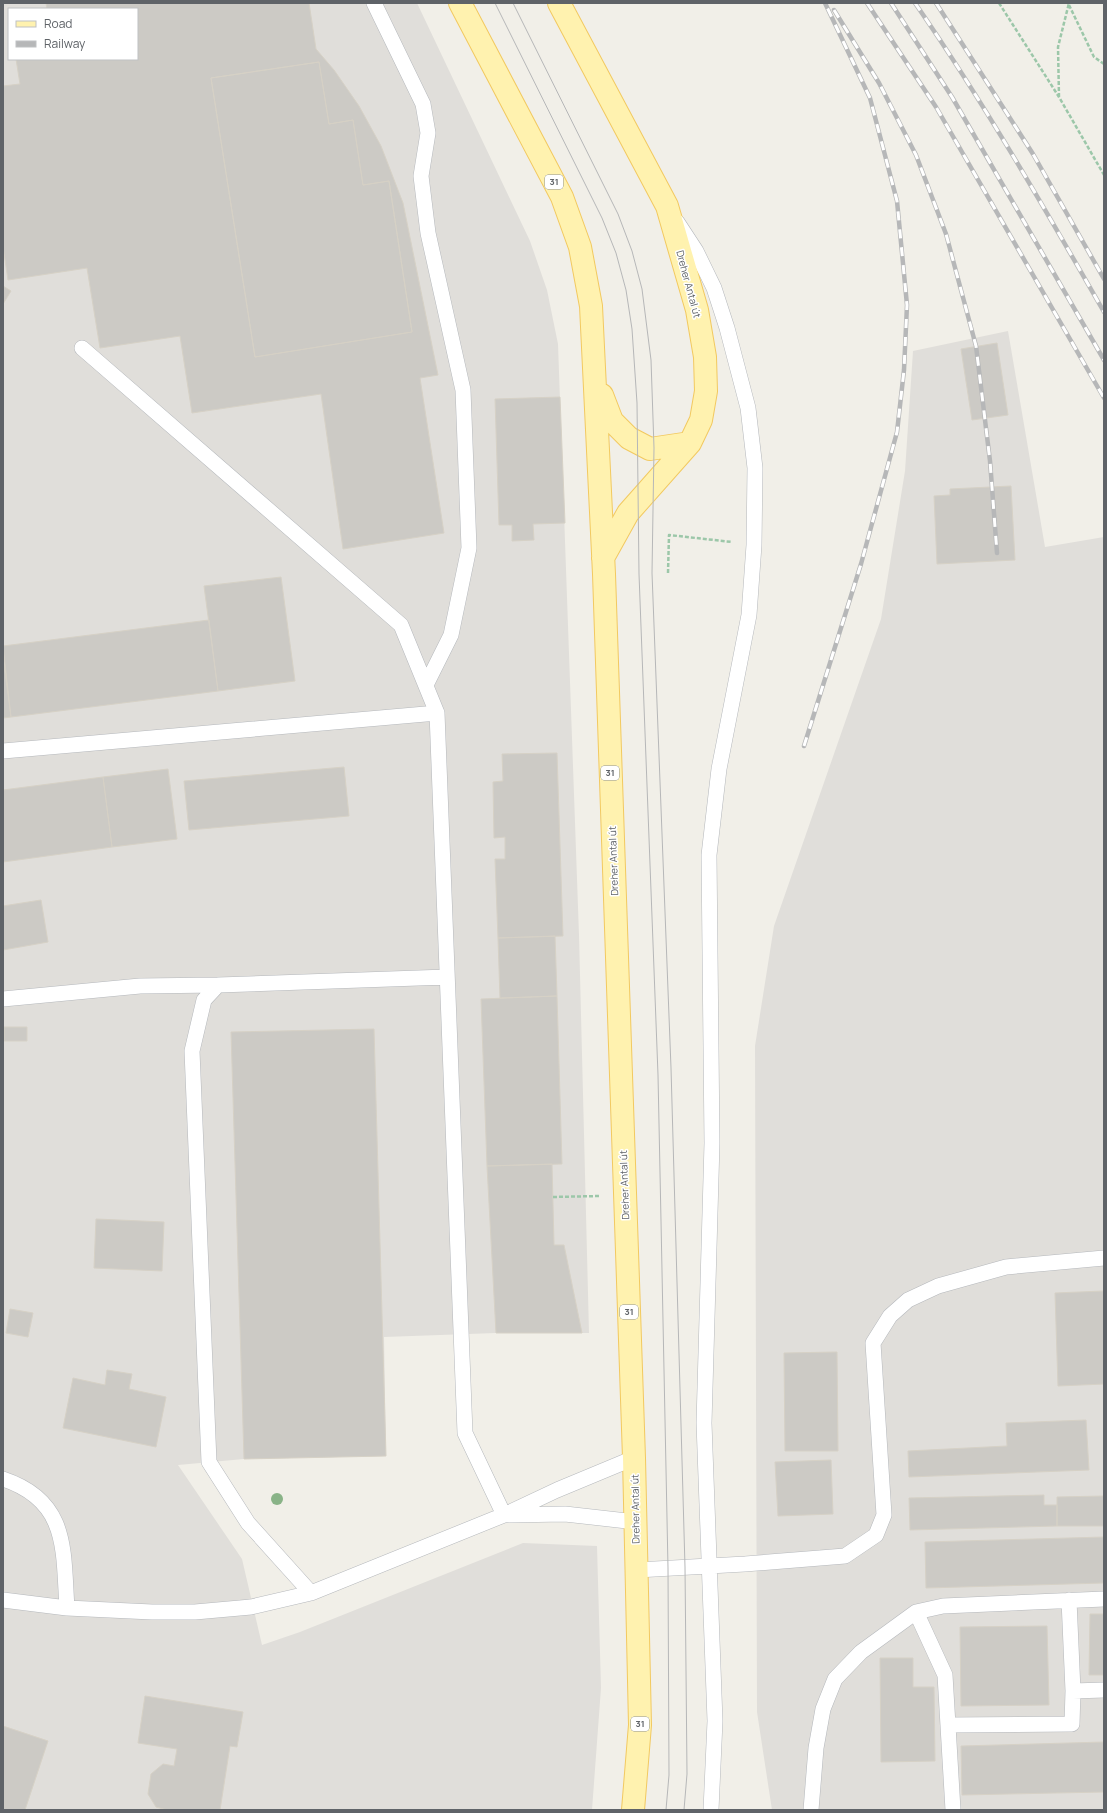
<svg xmlns="http://www.w3.org/2000/svg" width="1107" height="1813" viewBox="0 0 1107 1813" font-family="Manrope,sans-serif">
  <style>
    .industrial { fill: #e0deda; fill-rule: evenodd }
    .building { fill: #cccac5; stroke: #d6d1c6; fill-rule: evenodd }
    .lines { fill: none; stroke-linecap: round; stroke-linejoin: round }
    .service-casing { stroke: #b5b8bc; stroke-width: 16 }
    .primary-casing { stroke: #f2c960; stroke-width: 24 }
    .path { stroke: #9cc7a9; stroke-width: 2.5; stroke-dasharray: 4 2; stroke-linecap: butt }
    .service { stroke: #fff; stroke-width: 15 }
    .primary { stroke: #fff2af; stroke-width: 22 }
    .tram { stroke: #b6b7b8; stroke-width: 1 }
    .rail-casing { stroke: #b6b7b8; stroke-width: 4.5 }
    .rail { stroke: #fff; stroke-width: 3; stroke-dasharray: 9; stroke-linecap: butt }
    .tree { fill: #89b387 }
    .labels { text-anchor: middle; stroke-width: 3; stroke-linejoin: round; paint-order: stroke }
    .shield { fill: #fff; stroke: #8f9295; stroke-width: 1 }
    .shield-label { font-size: 9px; font-weight: bold; fill: #5f6368 }
    .street-label { font-size: 10px; fill: #5f6368; stroke: #fff }
  </style>
  <rect width="100%" height="100%" fill="#f1efe8"/>
  <path class="industrial" d="M 3,3 L 417,3 L 530,241 L 547,290 L 558,344 L 579,935 L 589,1333 L 496,1333 L 384,1337 L 386,1456 L 244,1459 L 178,1465 L 242,1559 L 262,1645 L 300,1632 L 523,1543 L 597,1546 L 601,1688 L 592,1810 L 3,1810 ZM 9,9 L 137,9 L 137,59 L 9,59 Z
    M 1008,331 L 1045,547 L 1104,537 L 1104,1810 L 772,1810 L 757,1712 L 755,1046 L 774,926 L 881,619 L 905,471 L 913,351 Z"/>
  <path class="building" d="M 46,3 L 309,3 L 316,49 L 334,70 L 359,106 L 381,146 L 403,203 L 438,375 L 420,378 L 444,533 L 343,549 L 321,394 L 192,413 L 180,336 L 100,348 L 87,268 L 8,280 L 3,247 L 3,86 L 20,84 L 16,59 L 137,59 L 137,9 L 47,9 ZM 319,62 L 329,124 L 353,120 L 363,185 L 389,181 L 412,332 L 255,357 L 211,78 Z
    M 319,62 L 329,124 L 353,120 L 363,185 L 389,181 L 412,332 L 255,357 L 211,78 Z
    M 3,286 L 11,291 L 3,304 Z
    M 997,343 L 1008,415 L 972,420 L 961,349 Z
    M 560,397 L 565,523 L 533,524 L 534,540 L 512,541 L 512,525 L 499,525 L 495,399 Z
    M 1011,486 L 1015,560 L 937,564 L 934,496 L 950,495 L 950,489 Z
    M 281,577 L 295,681 L 218,691 L 204,586 Z
    M 209,620 L 218,691 L 11,717 L 3,646 Z
    M 3,657 L 11,717 L 3,718 Z
    M 557,753 L 563,936 L 498,938 L 495,859 L 505,859 L 505,837 L 494,838 L 493,782 L 503,781 L 502,754 Z
    M 344,767 L 349,816 L 189,830 L 184,781 Z
    M 168,769 L 177,839 L 112,847 L 103,777 Z
    M 103,777 L 112,847 L 3,862 L 3,790 Z
    M 41,900 L 48,942 L 3,950 L 3,906 Z
    M 555,936 L 557,996 L 500,998 L 498,938 Z
    M 557,996 L 562,1164 L 487,1166 L 481,999 Z
    M 4,1027 L 27,1027 L 27,1041 L 4,1041 Z
    M 374,1029 L 386,1456 L 244,1459 L 231,1032 Z
    M 552,1164 L 554,1245 L 564,1245 L 582,1333 L 496,1333 L 487,1166 Z
    M 96,1219 L 164,1222 L 162,1271 L 94,1268 Z
    M 1104,1291 L 1104,1384 L 1058,1386 L 1055,1293 Z
    M 10,1309 L 33,1313 L 28,1337 L 6,1333 Z
    M 837,1352 L 838,1451 L 785,1451 L 784,1353 Z
    M 107,1370 L 132,1374 L 129,1389 L 166,1397 L 156,1447 L 63,1428 L 73,1378 L 105,1385 Z
    M 1086,1420 L 1089,1470 L 909,1477 L 908,1451 L 1007,1446 L 1006,1423 Z
    M 831,1460 L 833,1514 L 778,1516 L 775,1462 Z
    M 1044,1495 L 1044,1505 L 1057,1505 L 1057,1526 L 910,1530 L 909,1498 Z
    M 1104,1496 L 1104,1526 L 1057,1526 L 1057,1497 Z
    M 1104,1537 L 1104,1583 L 926,1588 L 925,1542 Z
    M 1090,1614 L 1104,1614 L 1104,1675 L 1089,1675 Z
    M 1047,1626 L 1049,1705 L 961,1706 L 960,1627 Z
    M 880,1658 L 913,1658 L 913,1687 L 934,1687 L 935,1761 L 881,1762 Z
    M 145,1696 L 243,1712 L 237,1747 L 230,1746 L 220,1810 L 167,1810 L 156,1807 L 148,1794 L 151,1774 L 163,1764 L 174,1766 L 177,1749 L 138,1743 Z
    M 3,1726 L 48,1741 L 25,1810 L 3,1810 Z
    M 1104,1742 L 1104,1792 L 962,1795 L 961,1746 Z"/>
  <g class="lines">
    <g class="service-casing">
      <path id="service" d="M 374,3 L 423,104 L 428,133 L 421,176 L 428,233 L 463,390 L 469,548 L 451,635 L 426,685
        M 677,222 L 696,251 L 714,288 L 727,328 L 748,408 L 755,468 L 754,545 L 749,615 L 719,769 L 709,855 L 712,1143 L 704,1423 L 715,1721 L 711,1810
        M 82,348 L 401,625 L 437,713 L 465,1433 L 504,1515
        M 3,751 L 437,713
        M 3,999 L 140,986 L 218,985
        M 3,1479 C 69,1501 63,1550 67,1608
        M 509,1515 L 565,1514 L 636,1522
        M 637,1570 L 745,1564 L 845,1556 L 876,1535 L 884,1515 L 873,1343 L 890,1316 L 908,1300 L 938,1286 L 1006,1267 L 1104,1258
        M 311,1593 L 248,1523 L 209,1462 L 192,1051 L 204,1000 L 218,985 L 447,977
        M 3,1600 L 67,1608 L 152,1612 L 195,1612 L 251,1607 L 311,1593 L 504,1515 L 557,1490 L 634,1458
        M 1069,1600 L 1073,1691 L 1104,1690
        M 916,1612 L 945,1675 L 953,1810
        M 949,1725 L 1072,1724 L 1073,1691
        M 811,1810 L 816,1748 L 823,1709 L 835,1679 L 861,1652 L 916,1612 L 943,1606 L 1104,1599"/>
    </g>
    <g class="primary-casing">
      <path id="primary" d="M 460,3 L 562,197 L 580,247 L 591,306 L 604,574 L 634,1458 L 640,1725 L 633,1810
        M 559,3 L 667,206 L 697,310 L 705,357 L 706,391 L 701,420 L 690,443 L 628,513 L 603,558
        M 602,395 L 612,421 L 629,438 L 650,449 L 690,443"/>
    </g>
    <path class="path" d="M 999,3 L 1059,97 L 1104,175
      M 1069,5 L 1094,57 L 1104,64
      M 1059,97 L 1058,47 L 1069,3
      M 668,573 L 669,535 L 732,542
      M 553,1197 L 600,1196"/>
    <use href="#service" class="service"/>
    <use href="#primary" class="primary"/>
    <path class="tram" d="M 495,3 L 602,218 L 616,253 L 626,290 L 632,329 L 637,403 L 639,574 L 658,1075 L 661,1221 L 668,1568 L 669,1775 L 666,1810
      M 513,3 L 618,214 L 632,251 L 642,289 L 651,360 L 654,448 L 652,573 L 671,1068 L 685,1567 L 687,1774 L 684,1810"/>
    <g class="rail-casing">
      <path id="rail" d="M 867,3 L 936,107 L 1104,398
        M 891,3 L 952,97 L 1104,360
        M 915,3 C 984,103 1044,207 1104,312
        M 936,3 L 1033,154 L 1104,279
        M 834,10 L 879,83 L 916,155 L 946,234 L 976,346 L 990,461 L 997,553
        M 804,746 L 861,564 L 897,432 L 904,370 L 907,305 L 897,201 L 870,98 L 825,3"/>
    </g>
    <use href="#rail" class="rail"/>
  </g>
  <circle class="tree" cx="277" cy="1499" r="6"/>
  <g class="labels">
    <g class="shield">
      <rect x="545" y="175" width="18" height="14" rx="3"/>
      <rect x="601" y="766" width="18" height="14" rx="3"/>
      <rect x="620" y="1305" width="18" height="14" rx="3"/>
      <rect x="631" y="1717" width="18" height="14" rx="3"/>
    </g>
    <g class="shield-label">
      <text x="554" y="185">31</text>
      <text x="610" y="776">31</text>
      <text x="629" y="1315">31</text>
      <text x="640" y="1727">31</text>
    </g>
    <g class="street-label">
      <text transform="translate(689 284) rotate(75)" y="4">Dreher Antal út</text>
      <text transform="translate(613 861) rotate(-92)" y="4">Dreher Antal út</text>
      <text transform="translate(624 1185) rotate(-92)" y="4">Dreher Antal út</text>
      <text transform="translate(635 1509) rotate(-91)" y="4">Dreher Antal út</text>
    </g>
  </g>
  <rect width="1107" height="1813" fill="none" stroke="#5f6368" stroke-width="8"/>
  <rect x="8" y="8" width="130" height="52" fill="#ffffff" stroke="#bfc1c3"/>
  <rect x="16" y="21" width="20" height="6" fill="#fff2af" stroke="#bfc1c3"/>
  <text x="44" y="28" font-size="12" fill="#5f6368">Road</text>
  <rect x="16" y="41" width="20" height="6" fill="#b6b7b8" stroke="#bfc1c3"/>
  <text x="44" y="48" font-size="12" fill="#5f6368">Railway</text>
</svg>
